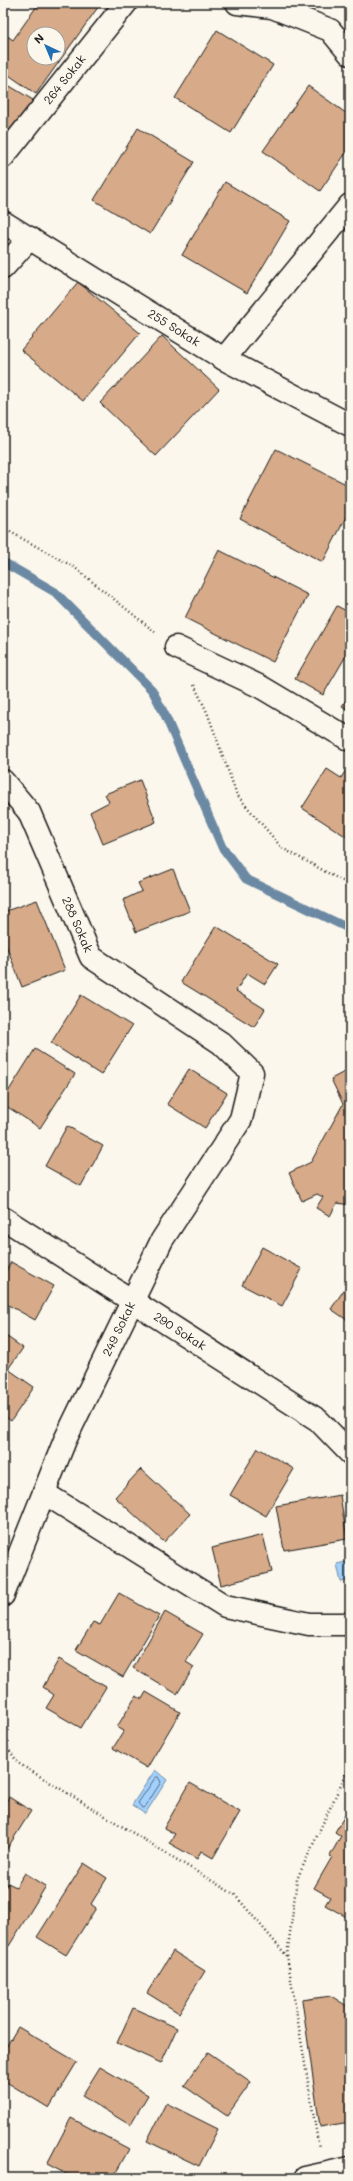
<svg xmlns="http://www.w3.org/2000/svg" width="353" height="2181" viewBox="0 0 353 2181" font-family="Mali,sans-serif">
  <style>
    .water { fill: #a2d1fe; stroke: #6c89a4 }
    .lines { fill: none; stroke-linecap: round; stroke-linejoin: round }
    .shore { stroke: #526476; stroke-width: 1 }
    .stream { stroke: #6c89a4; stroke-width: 9 }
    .building { fill: #d7ab89; stroke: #1c1c1c; fill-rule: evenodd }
    .minor-casing { stroke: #1c1c1c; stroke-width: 25 }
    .path { stroke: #1c1c1c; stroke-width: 2.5; stroke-dasharray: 1 3; stroke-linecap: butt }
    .minor { stroke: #fbf7ec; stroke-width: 22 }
    .labels { text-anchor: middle; stroke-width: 3; stroke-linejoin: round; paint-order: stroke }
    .street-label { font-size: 12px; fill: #1c1c1c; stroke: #fbf7ec }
  </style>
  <rect width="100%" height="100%" fill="#fbf7ec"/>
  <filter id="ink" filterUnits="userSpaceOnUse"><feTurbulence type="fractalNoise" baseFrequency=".025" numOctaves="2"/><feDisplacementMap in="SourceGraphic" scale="8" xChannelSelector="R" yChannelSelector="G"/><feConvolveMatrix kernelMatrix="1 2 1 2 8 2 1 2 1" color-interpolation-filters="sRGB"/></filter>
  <g filter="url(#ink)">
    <path class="water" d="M 350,1561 L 350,1580 L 341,1582 L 337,1564 Z
      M 155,1770 L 167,1780 L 145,1814 L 132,1805 Z"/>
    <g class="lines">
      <path class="shore" d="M 158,1777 L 161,1782 L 145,1807 L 142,1808 L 138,1803 L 155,1778 Z"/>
      <path class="stream" d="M 3,562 L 55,592 L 152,690 L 165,715 L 222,847 L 246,879 L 350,929"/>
    </g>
    <path class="building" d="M 39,3 L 101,3 L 36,94 L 3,71 L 3,33 L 13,40 ZM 34,34 L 58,34 L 58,58 L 34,58 Z
      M 217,30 L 273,65 L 231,133 L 175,98 Z
      M 3,82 L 33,100 L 6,145 L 3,143 Z
      M 308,86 L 350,116 L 350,147 L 320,191 L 263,151 Z
      M 138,128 L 194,162 L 150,234 L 94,200 Z
      M 225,182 L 290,221 L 247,293 L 182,255 Z
      M 78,282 L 140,333 L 83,401 L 21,350 Z
      M 162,336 L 219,389 L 156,456 L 100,403 Z
      M 276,449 L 350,486 L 350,509 L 323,562 L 240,519 Z
      M 219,550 L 308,595 L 273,662 L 185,618 Z
      M 337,606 L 350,613 L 350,649 L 323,695 L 295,679 Z
      M 350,694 L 350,711 L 342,706 Z
      M 349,765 L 350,766 L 350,839 L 302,808 L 327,769 L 341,778 Z
      M 140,780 L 156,822 L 103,844 L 90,812 L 109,802 L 105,794 Z
      M 173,869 L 190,911 L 136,932 L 123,900 L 142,891 L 138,883 Z
      M 37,900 L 65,970 L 22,987 L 3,937 L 3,912 Z
      M 216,926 L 278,964 L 265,984 L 247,973 L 236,991 L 265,1009 L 254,1027 L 181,982 Z
      M 81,995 L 132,1026 L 101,1075 L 51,1043 Z
      M 35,1049 L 75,1074 L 40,1128 L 3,1104 L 3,1100 Z
      M 189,1069 L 227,1093 L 205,1128 L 167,1104 Z
      M 350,1069 L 350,1205 L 337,1203 L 330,1216 L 316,1208 L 323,1197 L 317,1194 L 302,1201 L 289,1173 L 311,1162 L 343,1104 L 331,1079 Z
      M 67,1126 L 103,1146 L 81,1186 L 45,1166 Z
      M 262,1247 L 302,1269 L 282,1306 L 242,1285 Z
      M 11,1262 L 54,1286 L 35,1320 L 3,1302 L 3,1276 Z
      M 350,1281 L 350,1322 L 331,1309 Z
      M 3,1334 L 23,1348 L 8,1369 L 34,1387 L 11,1421 L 3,1415 Z
      M 258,1448 L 294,1469 L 266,1516 L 230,1495 Z
      M 141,1469 L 190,1514 L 164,1542 L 115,1497 Z
      M 340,1495 L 347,1539 L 284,1550 L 276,1506 Z
      M 263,1535 L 272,1572 L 221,1585 L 212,1548 Z
      M 119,1593 L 159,1616 L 123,1677 L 76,1650 L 93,1622 L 100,1625 Z
      M 165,1612 L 203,1634 L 186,1662 L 194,1667 L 177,1694 L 133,1668 Z
      M 59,1659 L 106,1687 L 81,1728 L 46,1708 L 54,1695 L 43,1687 Z
      M 146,1692 L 180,1712 L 147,1768 L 113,1748 L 124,1731 L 117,1727 L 136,1696 L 142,1699 Z
      M 190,1783 L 240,1812 L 213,1858 L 201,1851 L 197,1859 L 169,1843 L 175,1834 L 164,1828 Z
      M 9,1797 L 31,1811 L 3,1855 L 3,1807 Z
      M 350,1807 L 350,1919 L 325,1905 L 330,1897 L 314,1888 L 332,1857 L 330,1856 L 341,1836 L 335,1832 Z
      M 84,1863 L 107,1878 L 91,1904 L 96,1908 L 66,1955 L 37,1937 Z
      M 25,1873 L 46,1886 L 9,1946 L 3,1942 L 3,1891 L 8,1883 L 16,1887 Z
      M 173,1951 L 205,1971 L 179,2013 L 147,1993 Z
      M 331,1996 L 350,2008 L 350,2122 L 320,2127 L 302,2000 Z
      M 133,2008 L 177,2028 L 161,2063 L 117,2043 Z
      M 18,2027 L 77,2062 L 49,2108 L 3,2080 L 3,2052 Z
      M 208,2052 L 251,2082 L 227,2116 L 184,2086 Z
      M 100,2067 L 148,2095 L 130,2125 L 82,2096 Z
      M 166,2103 L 218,2129 L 199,2166 L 147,2141 Z
      M 71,2118 L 129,2149 L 113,2178 L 74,2178 L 47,2164 Z"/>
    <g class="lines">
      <g class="minor-casing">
        <g id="minor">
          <path d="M 237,3 L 272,7 L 330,30 L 350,54"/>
          <path id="s1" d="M 3,157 L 126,3"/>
          <path id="s2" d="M 3,222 L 224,359 L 350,425"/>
          <path d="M 3,268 L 30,238"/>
          <path d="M 224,359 L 350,205"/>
          <path d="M 176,647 L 261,687 L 350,740"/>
          <path id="s3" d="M 3,781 L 29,812 L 91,957 L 221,1043 L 252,1073 L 241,1119 L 162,1240 L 65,1440 L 3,1595"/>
          <path id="s4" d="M 3,1218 L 318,1420 L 350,1453"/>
          <path d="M 44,1493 L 225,1606 L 309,1624 L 350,1624"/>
          <path d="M 305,2178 L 350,2168"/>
        </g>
      </g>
      <path class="path" d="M 3,528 L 74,567 L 155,632
        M 194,685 L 207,712 L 237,795 L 282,848 L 350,885
        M 3,1741 L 18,1763 L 235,1895 L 287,1956 L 319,2148
        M 287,1956 L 297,1879 L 350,1765"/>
      <use href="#minor" class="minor"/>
    </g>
  </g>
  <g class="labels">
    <g class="street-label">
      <text dy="4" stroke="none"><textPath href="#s1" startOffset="99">264 Sokak</textPath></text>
      <text dy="4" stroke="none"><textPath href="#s2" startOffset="201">255 Sokak</textPath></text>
      <text dy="4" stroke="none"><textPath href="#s3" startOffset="163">288 Sokak</textPath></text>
      <text transform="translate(119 1329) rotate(-64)" y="4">249 Sokak</text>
      <text dy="4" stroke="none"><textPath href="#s4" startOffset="210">290 Sokak</textPath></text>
    </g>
  </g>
  <rect width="353" height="2181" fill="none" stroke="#fbf7ec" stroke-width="16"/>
  <rect x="8" y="8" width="337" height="2165" fill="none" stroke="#1c1c1c" stroke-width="1.5" filter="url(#ink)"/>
  <g transform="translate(46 46) rotate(316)"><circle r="19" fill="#fbf7ec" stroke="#a29f99"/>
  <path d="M0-3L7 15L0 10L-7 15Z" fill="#1f6fb2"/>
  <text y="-6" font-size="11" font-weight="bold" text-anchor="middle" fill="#1c1c1c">N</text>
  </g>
</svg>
